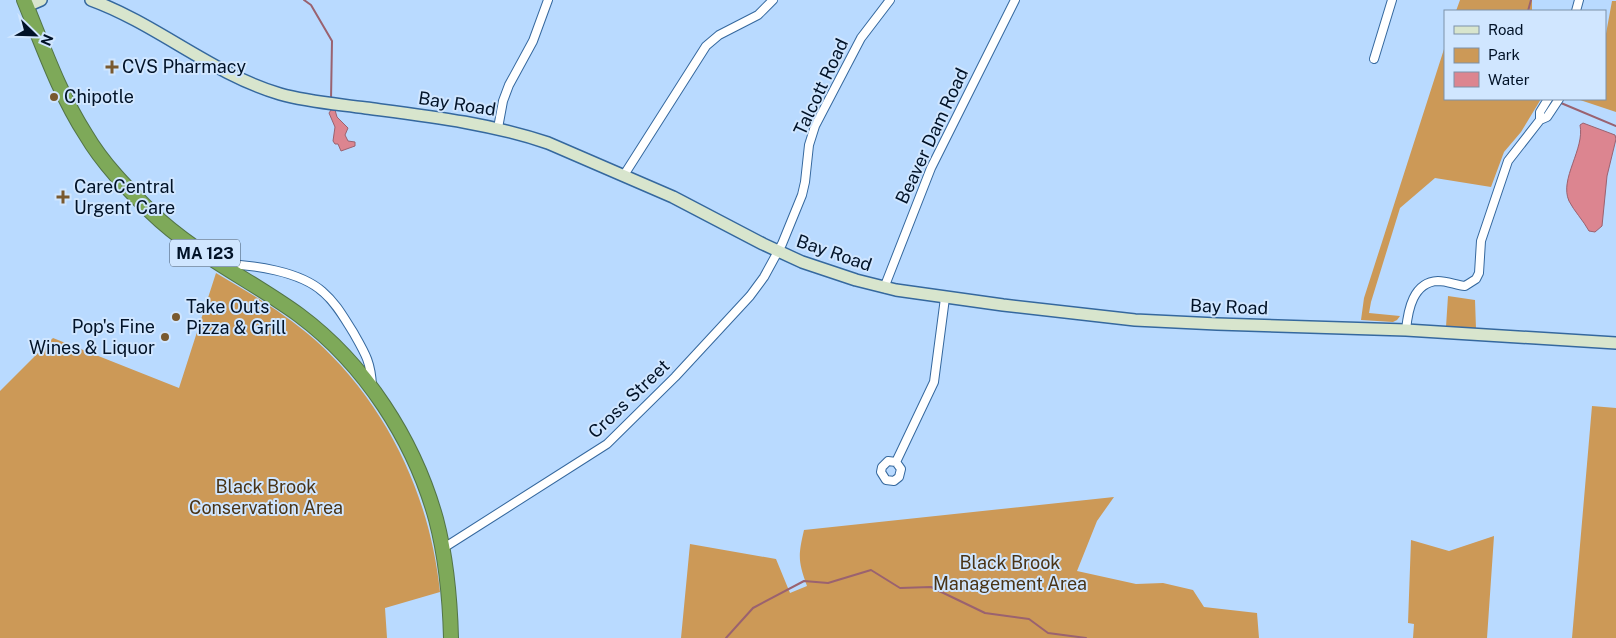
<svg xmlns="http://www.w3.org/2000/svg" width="1616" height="638" viewBox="0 0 1616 638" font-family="'Public Sans',sans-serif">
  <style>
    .green { fill: #cc9957 }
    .water { fill: #dc8590; stroke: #9a6270 }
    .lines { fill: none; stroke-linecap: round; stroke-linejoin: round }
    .stream { stroke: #9a6270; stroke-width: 2 }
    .street-casing { stroke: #35689e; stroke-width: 10 }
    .secondary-casing { stroke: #35689e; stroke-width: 14 }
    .highway-casing { stroke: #527448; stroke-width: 16 }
    .street { stroke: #fff; stroke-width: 8 }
    .secondary { stroke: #d8e5cd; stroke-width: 11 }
    .highway { stroke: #7ea959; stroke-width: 14 }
    .poi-dot { fill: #79592f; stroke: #d0e6ff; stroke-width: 2 }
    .labels { text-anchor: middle; stroke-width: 4; stroke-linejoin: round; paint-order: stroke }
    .shield { fill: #d0e6ff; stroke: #3f5268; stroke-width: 1 }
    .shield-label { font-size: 16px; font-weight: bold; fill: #011227 }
    .poi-label { font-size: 18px; fill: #011227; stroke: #d0e6ff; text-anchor: start }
    .street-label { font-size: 18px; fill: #011227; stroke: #d0e6ff }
    .park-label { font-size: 18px; fill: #493315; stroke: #d0e6ff }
  </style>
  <rect width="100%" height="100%" fill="#b9daff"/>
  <path class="green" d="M 1460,0 L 1532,0 L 1532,11 L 1456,11 Z
    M 1612,1 L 1616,1 L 1616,112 L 1577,99 L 1605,99 L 1605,39 Z
    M 1445,46 L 1445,99 L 1541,99 L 1521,132 L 1504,152 L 1491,187 L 1435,178 L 1400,208 L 1371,302 L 1369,313 L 1400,316 L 1397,320 L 1393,322 L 1361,320 L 1364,298 Z
    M 216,273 C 250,293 284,313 314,339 C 387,404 430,496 440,592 L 385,608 L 387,638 L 0,638 L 0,391 L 53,338 L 179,388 Z
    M 1448,296 L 1475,300 L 1476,329 L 1446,327 Z
    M 1592,406 L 1616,408 L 1616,638 L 1572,638 Z
    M 1114,497 L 1097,521 L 1077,571 L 1136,584 L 1163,583 L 1193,590 L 1204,607 L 1257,613 L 1259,638 L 681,638 L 690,544 L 776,559 L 790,593 L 807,586 C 798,561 798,556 804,530 Z
    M 1494,536 L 1487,638 L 1413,638 L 1414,624 L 1408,623 L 1411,540 L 1449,551 Z"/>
  <path class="water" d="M 331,110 L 335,110 L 337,117 L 348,128 L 345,135 L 348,141 L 355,142 L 355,146 L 341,151 L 338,144 L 335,144 L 333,141 L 335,127 L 329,113 Z
    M 1583,123 L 1615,135 L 1616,139 L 1607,176 L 1602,226 L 1595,232 L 1589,231 C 1583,220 1574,211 1569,201 C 1559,179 1585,149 1580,125 Z"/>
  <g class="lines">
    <path class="stream" d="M 304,0 L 311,5 L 332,41 L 331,100
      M 1528,11 L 1531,0
      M 1561,103 L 1616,126
      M 726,638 L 753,608 L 804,581 L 828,583 L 871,570 L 900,588 L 931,587 L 985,613 L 1029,619 L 1048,633 L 1086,638"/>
    <g class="street-casing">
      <path id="street" d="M 1576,11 L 1579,0
        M 1374,59 L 1392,0
        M 1540,120 L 1540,112 L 1548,99
        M 498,128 L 503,101 L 509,85 L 533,41 L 548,0
        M 624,175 L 706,46 L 719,35 L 758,15 L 773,0
        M 224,264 C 253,265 300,271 323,292 C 336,303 344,318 353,332 C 365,353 371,362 372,386
        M 884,288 L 931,168 L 1015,0
        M 1406,330 C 1408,310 1413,282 1438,281 C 1447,281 1456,285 1465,286 L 1476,279 L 1479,273 L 1481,241 L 1508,161 L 1540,120 L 1547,117 L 1559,99
        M 896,462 L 901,469 L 899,477 L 894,481 L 886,480 L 881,472 L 882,467 L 888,461 L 896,462 L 934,382 L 945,298
        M 442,549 L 607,444 L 675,377 L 750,296 L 764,277 L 782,244 L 802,195 L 805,182 L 809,145 L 815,126 L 861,38 L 890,0"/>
    </g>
    <g class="secondary-casing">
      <path id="secondary" d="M 91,0 C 157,24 212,74 280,94 C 308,102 338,104 366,108 C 427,116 489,123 548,143 L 673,197 L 763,244 L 802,262 L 856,280 L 896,290 L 1003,305 L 1135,320 L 1217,324 L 1406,330 L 1616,343
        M 27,6 L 41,0"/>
    </g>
    <g class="highway-casing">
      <path id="highway" d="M 24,0 C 43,46 59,93 86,135 C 103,164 127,188 151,212 C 194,254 251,280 299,315 C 365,364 414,440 436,519 C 446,557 450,598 451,638"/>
    </g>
    <use href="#street" class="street"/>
    <use href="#secondary" class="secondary"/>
    <use href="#highway" class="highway"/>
  </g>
  <g class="poi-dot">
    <path d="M109.5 59.5h5v5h5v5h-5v5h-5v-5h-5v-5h5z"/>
    <circle cx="54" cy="97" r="5"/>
    <path d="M60.5 189.5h5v5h5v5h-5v5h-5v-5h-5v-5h5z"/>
    <circle cx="176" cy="317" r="5"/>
    <circle cx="165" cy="337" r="5"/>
  </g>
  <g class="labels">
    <rect class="shield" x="170" y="239.5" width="70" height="27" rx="4"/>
    <g class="shield-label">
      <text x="205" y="259">MA 123</text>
    </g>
    <g class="poi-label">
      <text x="122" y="73">CVS Pharmacy</text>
      <text x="64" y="103">Chipotle</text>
      <text x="74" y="193">CareCentral<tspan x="74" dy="21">Urgent Care</tspan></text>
      <text x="186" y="313">Take Outs<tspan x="186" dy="21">Pizza &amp; Grill</tspan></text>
      <text x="155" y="333" text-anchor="end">Pop's Fine<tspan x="155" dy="21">Wines &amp; Liquor</tspan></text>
    </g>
    <g class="street-label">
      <text transform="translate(821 87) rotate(-65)" y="6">Talcott Road</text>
      <text transform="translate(457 104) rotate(9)" y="6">Bay Road</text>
      <text transform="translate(932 136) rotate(-65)" y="6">Beaver Dam Road</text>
      <text transform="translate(834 253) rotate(19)" y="6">Bay Road</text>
      <text transform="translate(1229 307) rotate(2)" y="6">Bay Road</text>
      <text transform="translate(629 399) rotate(-44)" y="6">Cross Street</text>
    </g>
    <g class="park-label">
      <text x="266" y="493">Black Brook<tspan x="266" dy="21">Conservation Area</tspan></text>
      <text x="1010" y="569">Black Brook<tspan x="1010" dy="21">Management Area</tspan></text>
    </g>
  </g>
  <rect x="1444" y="10" width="162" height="90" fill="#d0e6ff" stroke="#7d91a9"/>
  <rect x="1454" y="26" width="25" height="8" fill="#d8e5cd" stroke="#7d91a9"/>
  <text x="1488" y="35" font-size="15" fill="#011227">Road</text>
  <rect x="1454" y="48" width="25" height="15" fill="#cc9957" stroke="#7d91a9"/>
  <text x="1488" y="60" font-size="15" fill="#011227">Park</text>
  <rect x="1454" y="72" width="25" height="15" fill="#dc8590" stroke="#7d91a9"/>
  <text x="1488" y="85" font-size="15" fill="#011227">Water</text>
  <g transform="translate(35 35) rotate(113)" stroke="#d0e6ff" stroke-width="4" paint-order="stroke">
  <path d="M0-4L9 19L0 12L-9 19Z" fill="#011227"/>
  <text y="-8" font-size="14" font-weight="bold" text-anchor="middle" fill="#011227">N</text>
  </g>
</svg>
